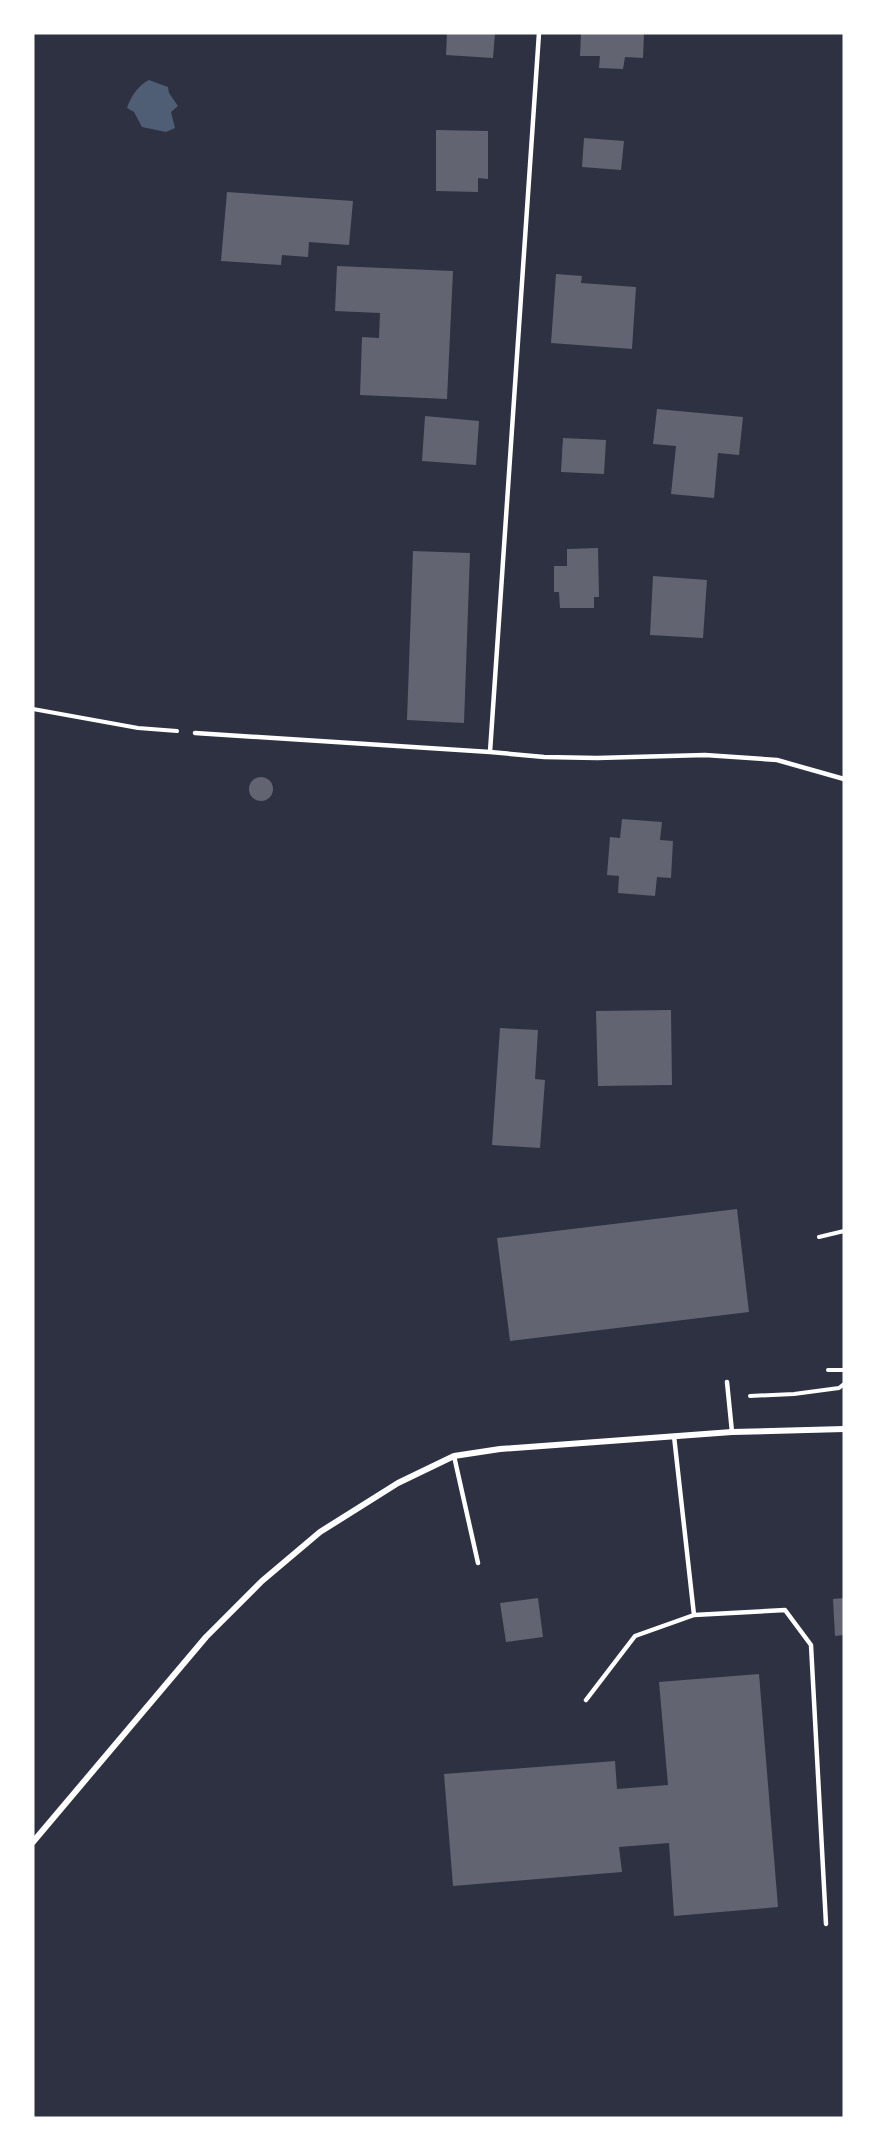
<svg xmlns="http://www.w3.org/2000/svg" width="877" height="2151" viewBox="0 0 877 2151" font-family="'Source Sans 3',sans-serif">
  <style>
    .water { fill: #4f5d75 }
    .building { fill: #626471 }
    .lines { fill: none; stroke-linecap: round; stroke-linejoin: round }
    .path { stroke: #fff; stroke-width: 4 }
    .service { stroke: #fff; stroke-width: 4.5 }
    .minor { stroke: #fff; stroke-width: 6 }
  </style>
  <rect width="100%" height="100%" fill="#2d3142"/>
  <path class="water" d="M 149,80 L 168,87 L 169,93 L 178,106 L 171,112 L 175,128 L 166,132 L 142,127 L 134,112 L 127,108 C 130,98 139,84 149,80 Z"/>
  <path class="building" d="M 447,33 L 495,33 L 493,58 L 446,55 Z
    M 581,33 L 644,33 L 643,58 L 625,57 L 623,69 L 599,68 L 600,56 L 580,56 Z
    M 436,130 L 488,131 L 488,179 L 478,178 L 478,192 L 436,191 Z
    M 584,138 L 624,141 L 621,170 L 582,167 Z
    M 227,192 L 353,201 L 349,245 L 309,242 L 308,257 L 282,255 L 281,265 L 221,261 Z
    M 337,266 L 453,271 L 447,399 L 360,395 L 362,337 L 379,338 L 380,313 L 335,311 Z
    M 556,274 L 582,276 L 581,283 L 636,287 L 632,349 L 551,343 Z
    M 657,409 L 743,417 L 739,455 L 718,453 L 714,498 L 671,494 L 676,446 L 653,444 Z
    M 425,416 L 479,421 L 476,465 L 422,461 Z
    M 563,438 L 606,440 L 604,474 L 561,472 Z
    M 598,548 L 599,597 L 594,597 L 594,608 L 560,608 L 559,592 L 554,592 L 554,566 L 567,566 L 567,549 Z
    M 413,551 L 470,553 L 464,723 L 407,720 Z
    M 653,576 L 707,580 L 703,638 L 650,635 Z
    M249 789a12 12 0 1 1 24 0a12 12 0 1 1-24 0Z
    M 622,819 L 662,822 L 660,840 L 673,841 L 671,878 L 657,877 L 655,896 L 618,893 L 619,876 L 607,875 L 610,837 L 620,838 Z
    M 671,1010 L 672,1085 L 598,1086 L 596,1011 Z
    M 500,1028 L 538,1030 L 535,1079 L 545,1080 L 540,1148 L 492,1145 Z
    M 737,1209 L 749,1312 L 510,1341 L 497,1238 Z
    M 538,1598 L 543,1637 L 506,1642 L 500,1603 Z
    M 844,1598 L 844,1635 L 835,1636 L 833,1599 Z
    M 759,1674 L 778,1907 L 674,1916 L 669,1843 L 619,1847 L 622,1872 L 453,1886 L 444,1774 L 615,1761 L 617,1789 L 668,1785 L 659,1682 Z"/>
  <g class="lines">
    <path class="path" d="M 33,709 L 138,728 L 177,731
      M 819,1237 L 844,1231
      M 828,1370 L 844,1370
      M 750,1396 L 794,1394 L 839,1388 L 844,1384"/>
    <path class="service" d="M 539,33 L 490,752 L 544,757 L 597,758 L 705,755 L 777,760 L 844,779
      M 195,733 L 490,752
      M 727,1382 L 732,1432
      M 454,1456 L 478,1563
      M 694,1615 L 785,1610 L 811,1645 L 826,1924
      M 586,1700 L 635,1636 L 694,1615 L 674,1436"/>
    <path class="minor" d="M 33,1842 L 206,1637 L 262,1581 L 320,1532 L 398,1483 L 454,1456 L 500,1449 L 732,1432 L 844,1429"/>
  </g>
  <rect width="877" height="2151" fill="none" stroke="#ffffff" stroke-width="69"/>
</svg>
